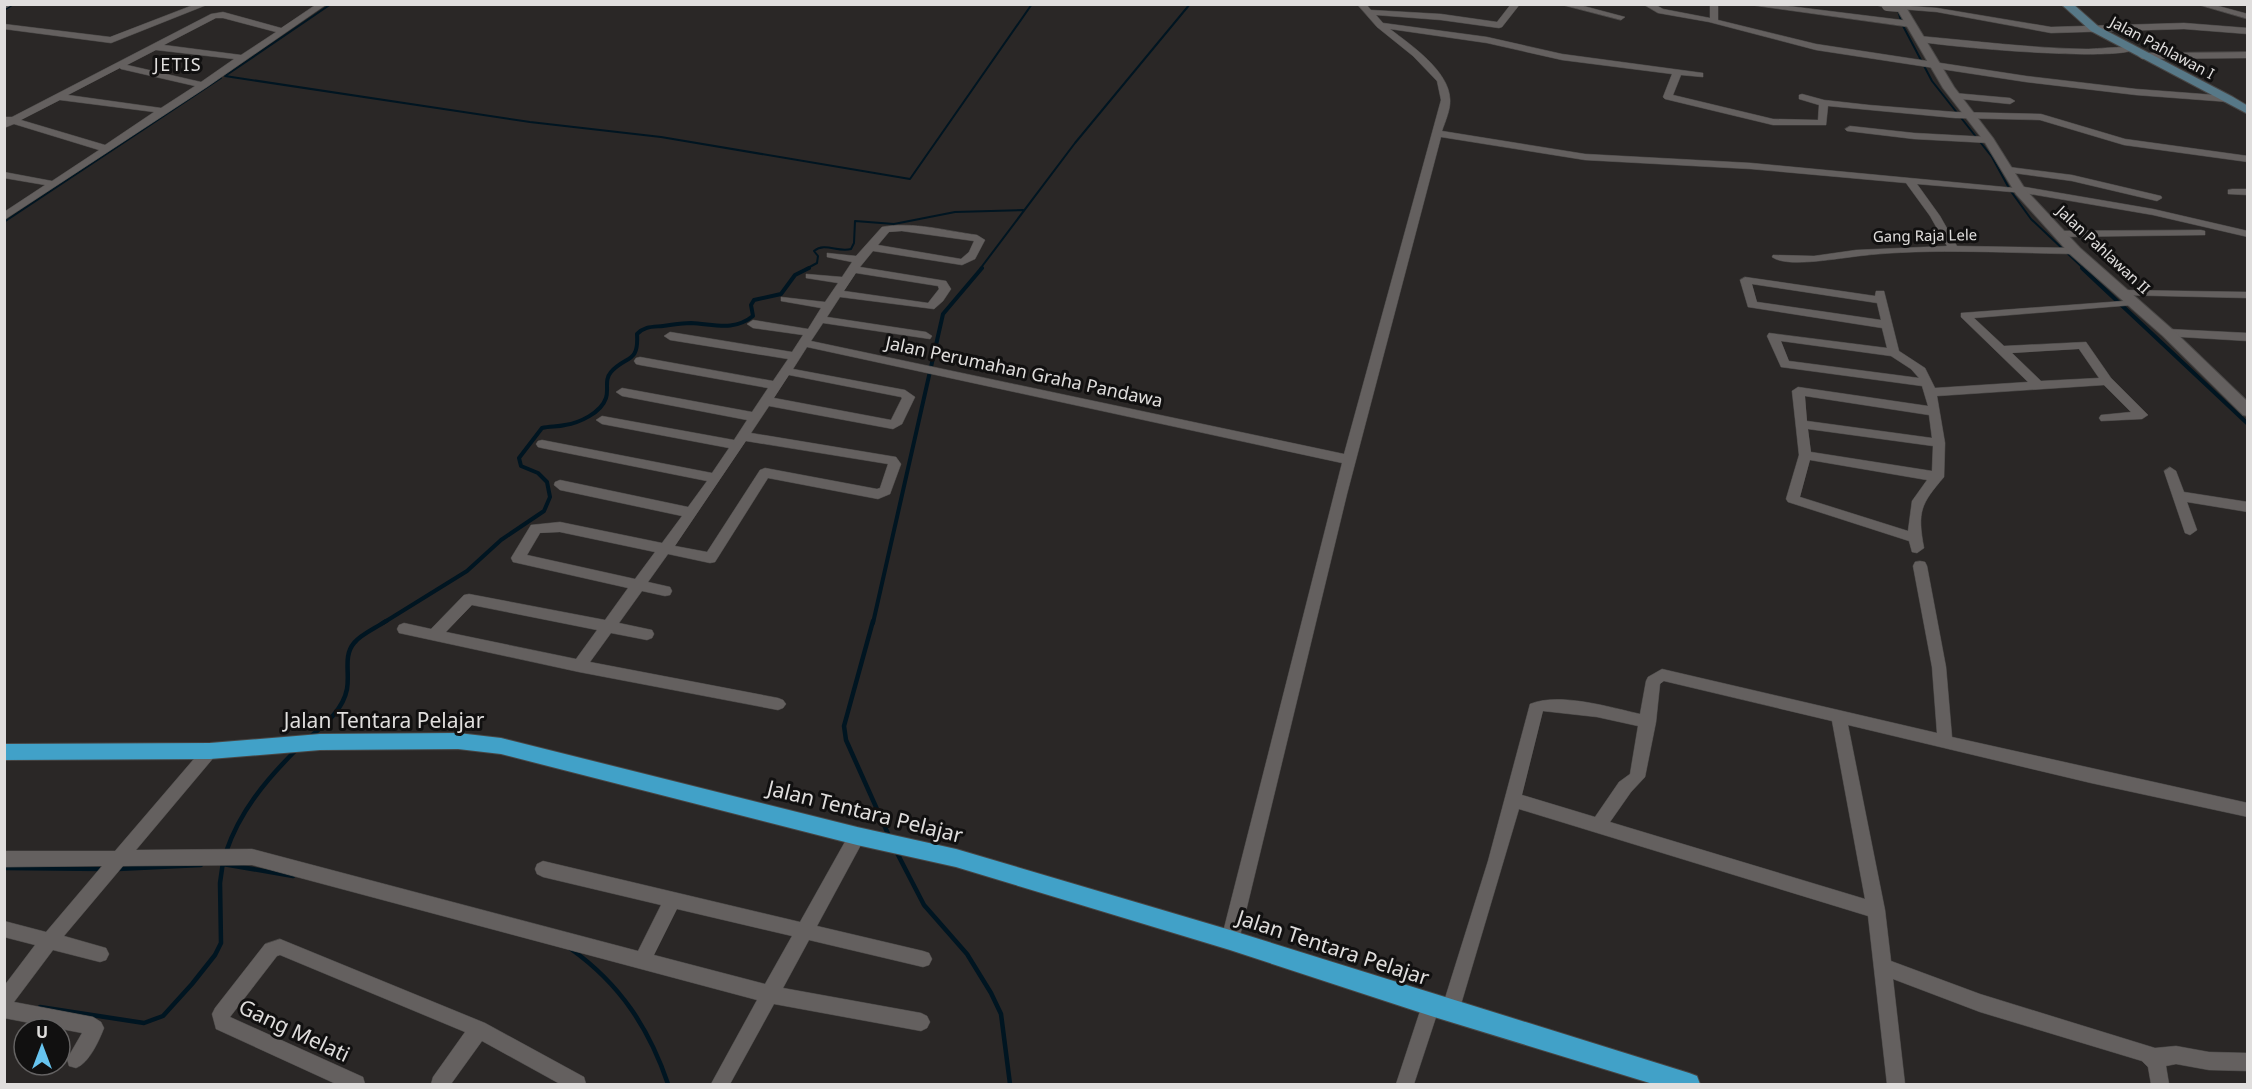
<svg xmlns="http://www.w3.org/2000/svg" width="2252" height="1089" viewBox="0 0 2252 1089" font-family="'Noto Sans',sans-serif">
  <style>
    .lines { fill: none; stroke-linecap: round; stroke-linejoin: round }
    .stream-far2 { stroke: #001521; stroke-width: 2 }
    .stream-far1 { stroke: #001521; stroke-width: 4 }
    .stream { stroke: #001521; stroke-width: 4.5 }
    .minor-casing { stroke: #484645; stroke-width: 1 }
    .tertiary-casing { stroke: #484645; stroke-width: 2 }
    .secondary-casing { stroke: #484645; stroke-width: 2 }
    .trunk-casing { stroke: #484645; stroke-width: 2 }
    .minor { fill: #64605f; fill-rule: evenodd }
    .tertiary { fill: #64605f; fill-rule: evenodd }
    .secondary { fill: #577887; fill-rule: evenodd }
    .trunk { fill: #41a1c8; fill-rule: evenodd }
    .minor-bridge-casing { stroke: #484645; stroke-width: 10; stroke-linecap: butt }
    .minor-bridge { stroke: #64605f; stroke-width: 10 }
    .labels { text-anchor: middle; stroke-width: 6; stroke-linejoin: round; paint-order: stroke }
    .far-street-label { font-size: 15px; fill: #e0dedd; stroke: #111010 }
    .far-quarter-label { font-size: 18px; letter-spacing: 1.5px; fill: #e0dedd; stroke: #111010 }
    .street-label { font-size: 18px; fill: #e0dedd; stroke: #111010 }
    .near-street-label { font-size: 21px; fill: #e0dedd; stroke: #111010 }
  </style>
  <rect width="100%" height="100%" fill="#2a2726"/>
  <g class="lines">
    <path class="stream-far2" d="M 1897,7 L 1902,24 L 1932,81 L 1992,157 L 2010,190 L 2031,219 L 2084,269
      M 4,10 L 14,4
      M 225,76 L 530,122 L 661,137 L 910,179 L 1032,4
      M 225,76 L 331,4
      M 4,222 L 221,78
      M 806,269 L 817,263 L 818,256 L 814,251 C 825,242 838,253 851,249 L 854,243 L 855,221 L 894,224 L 955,212 L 1023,210
      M 980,269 L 1075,143 L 1190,4"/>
    <path class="stream-far1" d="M 2082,268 L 2248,424
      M 383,623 L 467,571 L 501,540 L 544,511 L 550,497 L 547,482 L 538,473 L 521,466 L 519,458 L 542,428 C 550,426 557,427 565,425 C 579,423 601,413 606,398 C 609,389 604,380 611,372 C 626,355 639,364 637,334 C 645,326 652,327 663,326 C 672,325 681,323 691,323 C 714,324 733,332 753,316 L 751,305 L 754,300 L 781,294 L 795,275 L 809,268
      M 873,623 L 943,314 L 982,268"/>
    <path class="stream" d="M 873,621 L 844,726 L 846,740 L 889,836
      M 310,737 C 325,724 343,710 347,689 C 350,673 343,656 354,643 C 361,634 376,628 386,621
      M 896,851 L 924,905 L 967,954 L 991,993 L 1001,1014 L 1010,1084
      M 226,852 C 240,811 266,780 296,750
      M 223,864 L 293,876
      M 4,868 L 105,869
      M 118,869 L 201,865
      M 571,949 C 620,984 649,1028 668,1084
      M 40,1007 L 144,1023 L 163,1016 L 192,984 L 215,955 L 221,943 L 220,883 L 223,862"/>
    <g class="minor-casing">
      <path id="minor" d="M 4,4 L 13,4 L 4,9 Z
        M 196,4 L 209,4 L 111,43 L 4,29 L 4,24 L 110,37 Z
        M 317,4 L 327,4 L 207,87 L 4,220 L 4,212 L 45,185 L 4,178 L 4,172 L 52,181 L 99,150 L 14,124 L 4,128 L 6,117 L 12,117 L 211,14 L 223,12 L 281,28 ZM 216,18 L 223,18 L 276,32 L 241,55 L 164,45 ZM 156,50 L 234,59 L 201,82 L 127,65 ZM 120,68 L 121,69 L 195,86 L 161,108 L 68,95 ZM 60,100 L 154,112 L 105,145 L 21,120 Z
        M 1357,4 L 1366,4 L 1371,10 L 1441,14 L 1497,22 L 1511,4 L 1520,4 L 1502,27 L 1499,28 L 1441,20 L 1376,15 L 1383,23 L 1487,37 L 1562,54 L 1703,73 L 1703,77 L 1681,75 L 1673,95 L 1773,119 L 1818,120 L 1819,105 L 1799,99 L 1799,95 L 1802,94 L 1824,100 L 1869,105 L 1955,112 L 2041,114 L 2125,139 L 2248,156 L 2248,162 L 2124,145 L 2040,120 L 1955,118 L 1828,106 L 1826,125 L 1773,125 L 1665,99 L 1663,97 L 1672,74 L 1562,60 L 1487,43 L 1390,29 C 1411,45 1449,71 1450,99 C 1451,109 1445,122 1442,131 L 1585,154 L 1751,163 L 2015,188 L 2019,186 L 2153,209 L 2248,231 L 2248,237 L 2153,215 L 2024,193 L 1917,184 L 1940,216 L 1957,246 L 2075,248 L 2080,251 L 2075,254 C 2001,253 1917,247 1844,258 C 1827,260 1785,267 1772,257 L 1773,255 L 1814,256 L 1856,250 L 1947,246 L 1930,216 L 1906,183 L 1751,169 L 1585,160 L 1441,137 L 1347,494 L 1239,940 L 1236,946 L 1230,948 L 1224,946 L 1221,940 L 1342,463 L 807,347 L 793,369 L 905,390 L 915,397 L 902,424 L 893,429 L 769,406 L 751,433 L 896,457 L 901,464 L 890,494 L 878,499 L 768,478 L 715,562 L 710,563 L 668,554 L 648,582 L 670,587 L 672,591 L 670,595 L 665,596 L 642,591 L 619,623 L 652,630 L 654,634 L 652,638 L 647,640 L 611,633 L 590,662 L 778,698 L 783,700 L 786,704 L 783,708 L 778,710 L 579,672 L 399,633 L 397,629 L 399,625 L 404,623 L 431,629 L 464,595 L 469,594 L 605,620 L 628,588 L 513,562 L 511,558 L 531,525 L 560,522 L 662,543 L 682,516 L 560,490 L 554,485 L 555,482 L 560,480 L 688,507 L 707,481 L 542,448 L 538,447 L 536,444 L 538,441 L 542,440 L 712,473 L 729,448 L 602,424 L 596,420 L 602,416 L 734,440 L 747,420 L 622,396 L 616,392 L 622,388 L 752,412 L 768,388 L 640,365 L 636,364 L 634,361 L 636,358 L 640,357 L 773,381 L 788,359 L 670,340 L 664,336 L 670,332 L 792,352 L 803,335 L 753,328 L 747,324 L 753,320 L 808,329 L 821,308 L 781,301 L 781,297 L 825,302 L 838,283 L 806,278 L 806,274 L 842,277 L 852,262 L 827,257 L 827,253 L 856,256 L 882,227 C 912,221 947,231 977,235 L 985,240 L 975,259 L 962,265 L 873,251 L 860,267 L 946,281 L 951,289 L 943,301 L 934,309 L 840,297 L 827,317 L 926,332 L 932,336 L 930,339 L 823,323 L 811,341 L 1344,454 L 1441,100 L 1437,81 L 1413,56 L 1377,27 ZM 902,231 L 974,241 L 969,252 L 961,259 L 878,245 L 889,232 ZM 856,273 L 938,286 L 939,289 L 928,303 L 844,291 ZM 789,375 L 901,397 L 902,398 L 891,420 L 774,398 ZM 746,441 L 888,464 L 880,488 L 877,489 L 765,468 L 760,470 L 707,552 L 675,546 ZM 560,532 L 655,552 L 635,579 L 527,555 L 540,533 ZM 472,605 L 597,630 L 576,659 L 446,632 Z
        M 1559,4 L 1576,4 L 1625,17 L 1621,20 Z
        M 1643,4 L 1654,4 L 1663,9 L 1710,18 L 1710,4 L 1718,4 L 1718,20 L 1816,44 L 2026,76 L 2136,89 L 2229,96 L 2234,99 L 2229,102 L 2136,95 L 2026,82 L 1816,50 L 1709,22 L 1658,13 Z
        M 1744,4 L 1772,4 L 1910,21 L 1914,24 L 1910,27 Z
        M 1873,4 L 1890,4 L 1891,6 L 1887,8 Z
        M 2196,4 L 2211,4 L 2248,14 L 2248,19 Z
        M 1897,5 L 1937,8 L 2051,27 L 2184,23 L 2248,28 L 2248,34 L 2184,29 L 2051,33 L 1937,12 L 1900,9 L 1897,9 Z
        M 1919,36 C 1975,41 2030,48 2086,49 C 2097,49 2130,45 2136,49 C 2117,62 1946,47 1916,41 L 1915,39 Z
        M 2248,52 L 2248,58 L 2142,59 L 2138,56 L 2142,53 Z
        M 1954,93 L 2010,98 L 2015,101 L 2010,104 L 1951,98 L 1951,94 Z
        M 1850,126 L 1914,133 L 1989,137 L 1994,140 L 1989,143 L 1914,139 L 1847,131 L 1845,129 Z
        M 2009,167 L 2072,175 L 2161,196 L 2162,198 L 2157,201 L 2072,181 L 2006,172 L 2006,168 Z
        M 2232,189 L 2248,189 L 2248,195 L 2228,194 L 2228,190 Z
        M 2201,230 L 2205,231 L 2205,235 L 2058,237 L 2053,234 L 2058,231 Z
        M 1745,277 L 1875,296 L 1876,291 L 1884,291 L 1899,351 L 1925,368 L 1935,388 L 2028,382 L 1961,317 L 1961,313 L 2137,300 L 2139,302 L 2133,305 L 1974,318 L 2004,346 L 2086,342 L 2111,378 L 2148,415 L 2142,419 L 2101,421 L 2099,418 L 2101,415 L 2131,412 L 2104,385 L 1937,396 L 1945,443 L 1944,477 C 1921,504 1917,511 1924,548 L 1917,553 L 1912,552 L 1909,541 L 1788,502 L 1786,499 L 1799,455 L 1792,391 L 1798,387 L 1928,406 L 1922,386 L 1781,367 L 1767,336 L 1769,333 L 1887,348 L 1882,328 L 1748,307 L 1740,280 ZM 1752,284 L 1877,303 L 1881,320 L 1757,302 ZM 1781,341 L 1891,356 L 1911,369 L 1919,378 L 1789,361 ZM 2079,349 L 2099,378 L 2041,381 L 2012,353 ZM 1805,396 L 1929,415 L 1932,438 L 1807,421 ZM 1808,429 L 1933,446 L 1932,471 L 1811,452 ZM 1810,460 L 1927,480 L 1912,501 L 1908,531 L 1800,497 Z
        M 2124,290 L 2248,292 L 2248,298 L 2120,295 L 2120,291 Z
        M 2168,329 L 2248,333 L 2248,341 L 2164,336 L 2164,330 Z
        M 2170,467 L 2176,471 L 2184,492 L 2248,502 L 2248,512 L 2187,502 L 2197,530 L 2190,535 L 2185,533 L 2164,471 Z
        M 1920,561 L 1925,562 L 1927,566 L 1946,667 L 1952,737 L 2248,803 L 2248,817 L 2091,783 L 1848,725 L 1885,910 L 1891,961 L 1980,994 L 2155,1048 L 2176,1046 L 2209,1052 L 2248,1053 L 2248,1071 L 2209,1070 L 2176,1064 L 2166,1066 L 2169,1084 L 2151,1084 L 2148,1067 L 2142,1061 L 1980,1012 L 1893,979 L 1905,1084 L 1887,1084 L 1868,916 L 1519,809 L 1459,1011 L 1456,1017 L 1450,1020 L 1444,1017 L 1441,1011 L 1488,861 L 1530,704 C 1559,692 1609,707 1640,714 L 1646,681 L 1648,677 L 1662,669 L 1937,733 L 1932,667 L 1913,566 L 1915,562 ZM 1664,681 L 1832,721 L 1865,899 L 1610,822 L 1631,792 L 1645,777 L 1656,722 L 1660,684 ZM 1543,711 L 1597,717 L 1638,726 L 1630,774 L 1619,782 L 1595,817 L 1522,795 Z
        M 210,744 L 215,746 L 218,751 L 215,756 L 136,850 L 252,849 L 638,951 L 661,905 L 543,877 L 537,874 L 535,869 L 537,864 L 543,861 L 800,922 L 851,831 L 857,829 L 863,831 L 865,836 L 863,841 L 817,926 L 923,951 L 929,953 L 932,959 L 929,965 L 923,967 L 809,940 L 783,988 L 921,1013 L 927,1016 L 930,1022 L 927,1028 L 921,1031 L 774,1004 L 730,1084 L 711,1084 L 757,1000 L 252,865 L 123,866 L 64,936 L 106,948 L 109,954 L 106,960 L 100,962 L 53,950 L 14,1002 L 93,1017 L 101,1022 L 104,1028 C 99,1041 89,1063 76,1068 L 69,1066 L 67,1059 L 82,1033 L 4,1018 L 4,986 L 35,945 L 4,937 L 4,921 L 46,932 L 102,866 L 4,867 L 4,851 L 115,851 L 205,746 ZM 677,909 L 792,936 L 765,984 L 654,955 Z
        M 280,939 L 485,1023 L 584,1077 L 586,1084 L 560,1084 L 482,1041 L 451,1084 L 431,1084 L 433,1077 L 465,1032 L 280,955 L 277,956 L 230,1017 L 363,1077 L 365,1084 L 336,1084 L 216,1029 L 212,1014 L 215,1008 L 265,944 Z
        M 1431,996 L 1437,999 L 1440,1005 L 1414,1084 L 1396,1084 L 1422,1005 L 1425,999 Z"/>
    </g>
    <g class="tertiary-casing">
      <path id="tertiary" d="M 1894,4 L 1904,4 L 1954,87 L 1993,138 L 2025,189 L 2080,248 L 2173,330 L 2248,402 L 2248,416 L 2243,415 L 2163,336 L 2070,254 L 2016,194 L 1984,141 L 1943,88 Z"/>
    </g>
    <g class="secondary-casing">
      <path id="secondary" d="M 2061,4 L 2073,4 L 2099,27 L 2233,97 L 2248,106 L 2248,114 L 2091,31 Z"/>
    </g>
    <g class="trunk-casing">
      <path id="trunk" d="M 458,733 L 501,738 L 857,827 L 956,849 L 1230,930 L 1689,1073 L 1697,1076 L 1700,1084 L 1653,1084 L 1431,1016 L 1230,950 L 956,867 L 857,845 L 501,754 L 458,749 L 320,750 L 210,759 L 4,760 L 4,744 L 210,743 L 320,734 Z"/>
    </g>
    <use href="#minor" class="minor"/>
    <use href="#tertiary" class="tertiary"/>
    <use href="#secondary" class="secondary"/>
    <use href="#trunk" class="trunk"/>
    <g class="minor-bridge-casing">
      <path id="minor-bridge" d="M 1887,6 L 1901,7"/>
    </g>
    <use href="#minor-bridge" class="minor-bridge"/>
  </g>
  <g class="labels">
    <g class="far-street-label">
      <text transform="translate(2162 48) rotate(28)" y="5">Jalan Pahlawan I</text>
      <text transform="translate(1925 236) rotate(-1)" y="5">Gang Raja Lele</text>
      <text transform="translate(2103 250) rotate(43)" y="5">Jalan Pahlawan II</text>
    </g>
    <g class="far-quarter-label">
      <text x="178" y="71">JETIS</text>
    </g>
    <g class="street-label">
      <text transform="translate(1024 372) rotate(12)" y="6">Jalan Perumahan Graha Pandawa</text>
    </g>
    <g class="near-street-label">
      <text x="384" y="728">Jalan Tentara Pelajar</text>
      <text transform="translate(865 812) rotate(14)" y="7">Jalan Tentara Pelajar</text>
      <text transform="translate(1333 948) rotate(18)" y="7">Jalan Tentara Pelajar</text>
      <text transform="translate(294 1031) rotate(25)" y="7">Gang Melati</text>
    </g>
  </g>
  <rect width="2252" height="1089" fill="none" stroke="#e0dedd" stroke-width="12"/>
  <g transform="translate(42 1047)"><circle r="28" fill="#111010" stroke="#646262" stroke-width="1.5"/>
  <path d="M0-4.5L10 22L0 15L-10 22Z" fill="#67c4ef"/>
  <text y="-9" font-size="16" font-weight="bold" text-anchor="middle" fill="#e0dedd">U</text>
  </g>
</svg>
